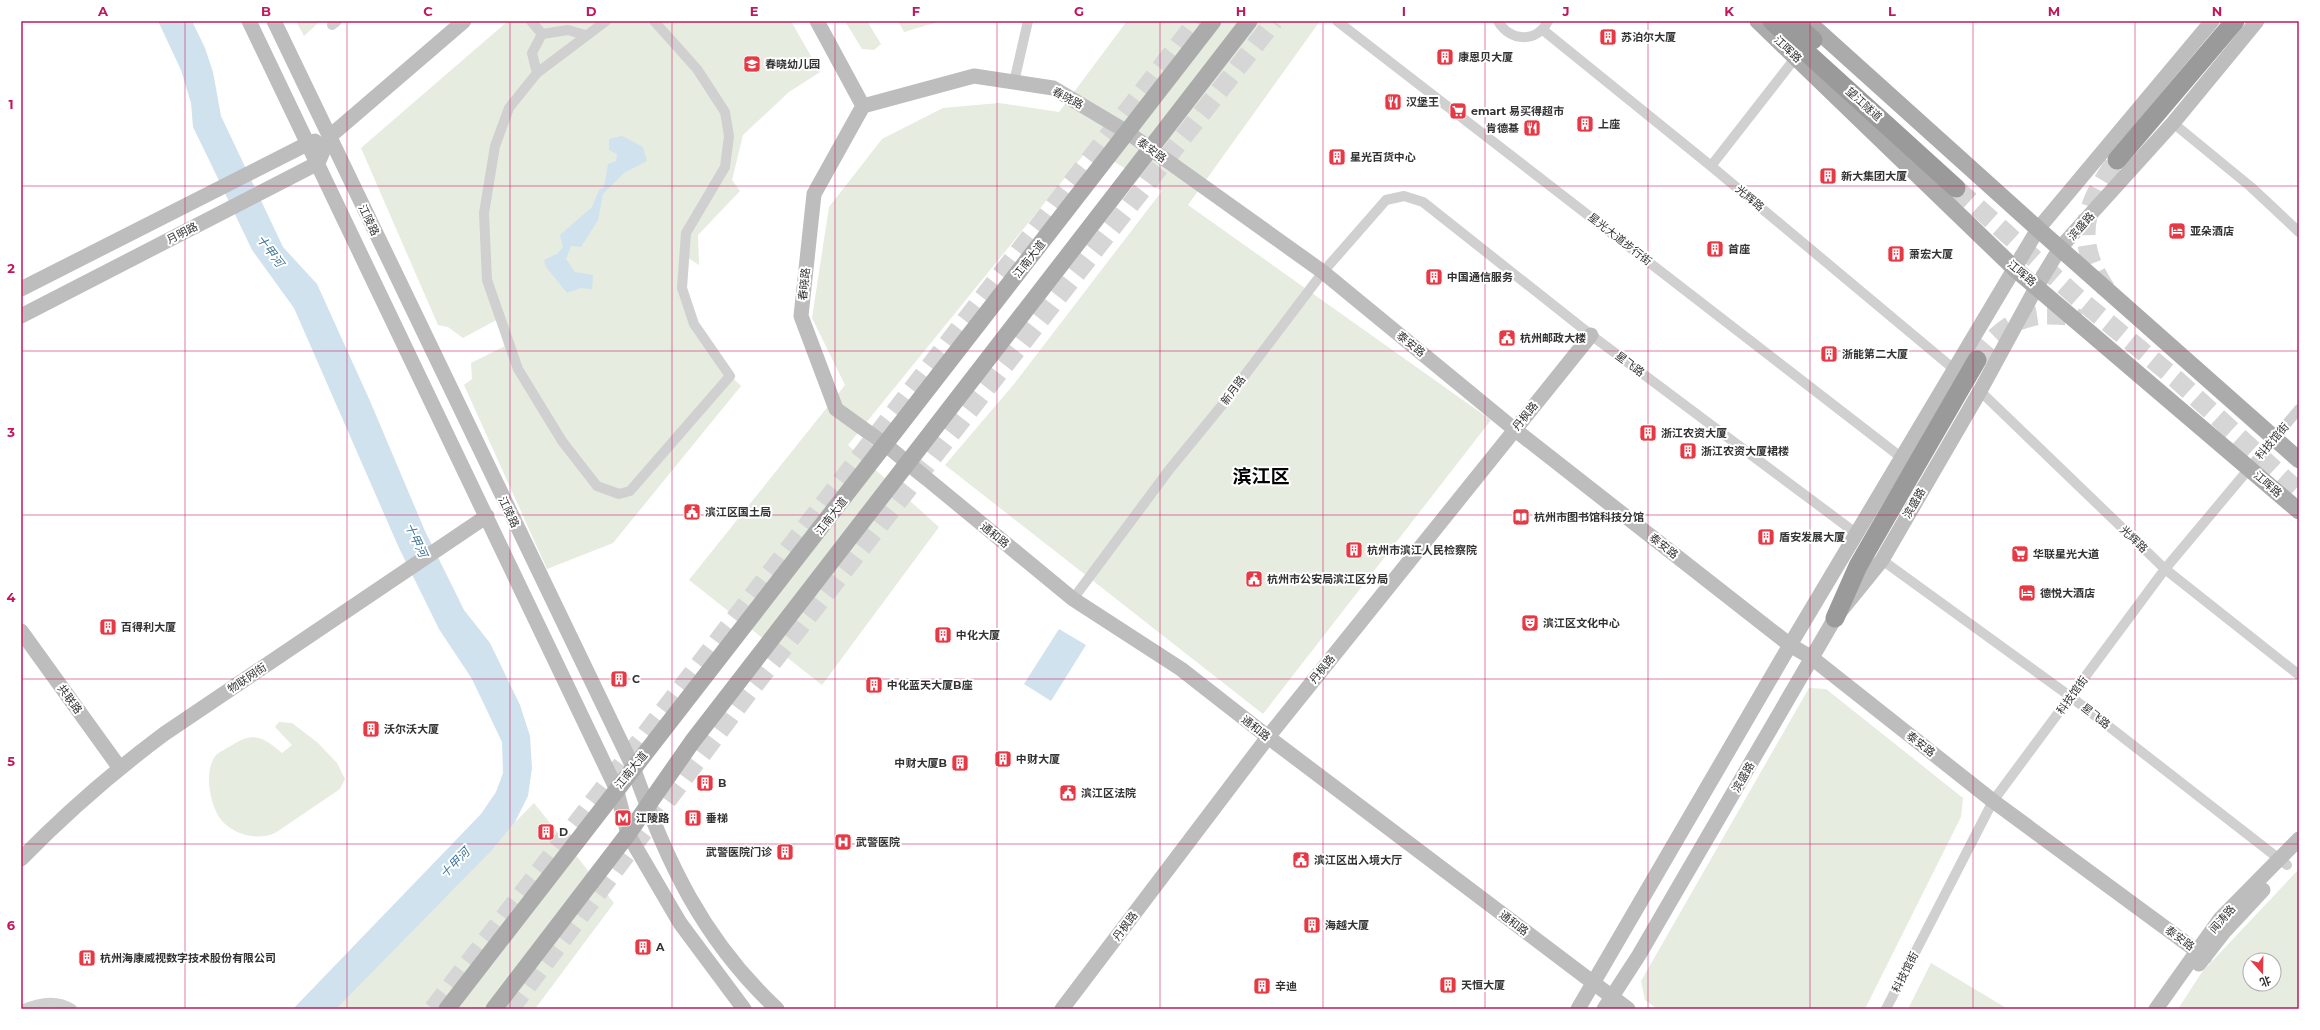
<svg xmlns="http://www.w3.org/2000/svg" width="2320" height="1030" viewBox="0 0 2320 1030" font-family="Montserrat,'Noto Sans SC',sans-serif">
  <style>
    .green { fill: #e6ecdf; fill-rule: evenodd }
    .water { fill: #cfe2ee }
    .lines { fill: none; stroke-linecap: round; stroke-linejoin: round }
    .highway-tunnel { stroke: #d6d6d6; stroke-width: 19; stroke-dasharray: 19 10; stroke-linecap: butt }
    .street { stroke: #d0d0d0; stroke-width: 10 }
    .secondary { stroke: #bdbdbd; stroke-width: 15 }
    .primary { stroke: #ababab; stroke-width: 17 }
    .highway { stroke: #9a9a9a; stroke-width: 19 }
    .grid { fill: none; stroke: #c2185b; stroke-width: 1; stroke-opacity: 0.55 }
    .labels { text-anchor: middle; stroke-width: 4; stroke-linejoin: round; paint-order: stroke }
    .poi-label { font-size: 11px; font-weight: bold; fill: #333; stroke: #fff; text-anchor: start }
    .street-label { font-size: 11px; fill: #333; stroke: #fff }
    .water-label { font-size: 12px; font-style: italic; fill: #3f7597; stroke: #fff }
    .town-label { font-size: 19px; font-weight: bold; fill: #000; stroke: #fff }
    .neatline { fill: none; stroke: #c2185b; stroke-width: 1.5 }
    .grid-label { font-size: 13px; text-anchor: middle; font-weight: bold; fill: #c2185b }
  </style>
  <rect width="100%" height="100%" fill="#fff"/>
  <path class="green" d="M 296,21 L 320,21 L 304,36 Z
    M 508,21 L 791,21 L 820,72 L 789,92 L 743,135 L 732,180 L 740,191 L 698,235 L 699,265 L 685,256 C 684,266 681,280 683,290 C 689,323 717,363 741,386 L 613,543 L 547,569 L 464,385 L 472,379 L 471,363 L 509,344 L 500,318 L 463,338 L 448,327 L 438,325 L 361,148 Z
    M 845,21 L 867,21 L 881,44 L 874,50 L 862,49 Z
    M 898,21 L 941,21 L 904,32 Z
    M 1127,21 L 1320,21 L 1188,205 L 1491,420 L 1263,714 L 945,465 L 1014,384 L 1162,191 L 1090,147 L 848,445 L 939,527 L 822,685 L 689,580 L 845,385 L 812,318 L 829,207 L 882,139 L 943,108 L 999,103 L 1059,112 Z
    M 1809,688 L 1826,689 L 1963,798 L 1961,817 L 1865,1009 L 1657,1009 L 1645,1000 L 1641,981 Z
    M 279,722 L 292,723 L 318,743 L 337,763 L 345,779 L 340,789 L 275,833 C 258,841 235,835 222,821 C 210,807 203,771 216,755 C 221,751 229,747 234,744 C 256,730 266,740 282,753 L 292,745 L 275,727 Z
    M 534,803 L 614,903 L 535,1009 L 329,1009 Z
    M 2299,869 L 2299,1009 L 2178,1009 L 2202,972 ZM 2250,960 L 2274,960 L 2274,984 L 2250,984 Z
    M 1931,963 L 2008,1009 L 1908,1009 Z"/>
  <path class="water" d="M 158,21 L 192,21 L 205,48 L 213,72 L 221,116 L 283,247 L 317,284 L 370,401 L 425,531 L 464,610 L 490,643 L 520,705 L 530,736 L 532,768 L 528,796 L 515,822 L 491,851 L 336,1009 L 293,1009 L 481,814 L 496,792 L 503,773 L 502,742 L 472,679 L 439,629 L 399,548 L 294,308 L 252,250 L 212,166 L 193,127 L 191,103 L 181,70 Z
    M 622,136 L 643,147 L 647,161 L 624,173 L 603,194 L 598,220 L 581,247 L 571,246 L 566,259 L 575,272 L 593,275 L 592,289 L 581,288 L 567,293 L 546,267 L 544,260 L 557,254 L 563,247 L 560,235 L 592,207 L 599,190 L 604,187 L 608,164 L 616,161 L 617,154 L 609,150 L 609,139 Z
    M 1059,629 L 1086,645 L 1051,701 L 1024,684 Z"/>
  <g class="lines">
    <path class="highway-tunnel" d="M 1956,188 L 2078,298 L 2176,379 L 2299,492
      M 2106,289 C 2073,240 2084,205 2117,160
      M 1977,360 C 1995,333 2014,317 2046,315 C 2057,315 2069,315 2080,319
      M 433,1009 L 1197,21
      M 510,1009 L 745,697 L 1274,21"/>
    <path class="street" d="M 531,21 L 542,34
      M 606,21 L 537,73 L 509,108 L 495,146 L 484,213 L 487,280 L 518,369 L 562,441 L 597,486 L 619,494 L 630,491 L 730,376 L 694,324 L 682,288 L 686,233 L 725,167 L 729,136 L 725,112 L 697,69 L 654,21
      M 1337,21 L 1902,458
      M 1498,21 C 1510,42 1537,43 1548,21
      M 332,25 L 337,21
      M 1543,30 L 1711,166 L 1955,370
      M 537,73 L 532,53 L 542,34 L 568,30 L 585,35
      M 1014,82 L 1028,21
      M 2173,123 L 2251,187 L 2299,232
      M 1711,166 L 1796,57
      M 1980,391 L 2165,569 L 2299,675
      M 1882,560 L 2071,697 L 2287,865
      M 1073,599 L 1169,470 L 1223,404 L 1323,272 L 1386,200 L 1404,196 L 1423,202 L 1591,335 L 1857,534
      M 24,1009 C 40,1002 57,999 72,1009
      M 1886,1009 L 1993,801 L 2165,569 L 2299,409"/>
    <path class="secondary" d="M 249,21 L 616,788 L 628,834 L 680,923 L 744,1009
      M 274,21 L 633,767 C 666,861 703,940 777,1009
      M 817,21 L 863,106
      M 21,289 L 307,144 L 315,141
      M 21,316 L 318,163 L 329,137 L 464,21
      M 21,631 L 119,767
      M 21,859 C 66,813 113,772 164,734 L 487,516
      M 2199,964 L 2224,932 L 2263,890
      M 1062,1009 L 1268,737 L 1591,335
      M 1578,1009 L 1790,645 L 2038,229 L 2212,21
      M 1604,1009 L 1639,955 L 1835,618 L 1882,560 L 1980,391 L 2037,286 L 2060,248 L 2173,123 L 2257,21
      M 1628,1009 L 1268,737 L 1181,669 L 1073,599 L 886,445 L 836,409 L 801,316 L 814,194 L 863,106 L 974,76 L 1053,88 L 1127,132 L 1323,272 L 1514,429 L 1790,645 L 1812,658 L 1993,801 L 2205,957
      M 2156,1009 L 2220,919 L 2299,839"/>
    <path class="primary" d="M 1758,21 L 2014,268 L 2299,511
      M 1807,21 L 2038,229 L 2299,460
      M 447,1009 L 1213,21
      M 494,1009 L 628,834 L 692,742 L 1249,21"/>
    <path class="highway" d="M 1772,21 L 1956,188
      M 1792,21 L 1813,40
      M 2117,160 L 2235,21
      M 1835,618 L 1858,566 L 1977,360"/>
  </g>
  <path class="grid" d="M 185,21 L 185,1009M 347,21 L 347,1009M 510,21 L 510,1009M 672,21 L 672,1009M 835,21 L 835,1009M 997,21 L 997,1009M 1160,21 L 1160,1009M 1323,21 L 1323,1009M 1485,21 L 1485,1009M 1648,21 L 1648,1009M 1810,21 L 1810,1009M 1973,21 L 1973,1009M 2135,21 L 2135,1009M 21,186 L 2299,186M 21,351 L 2299,351M 21,515 L 2299,515M 21,679 L 2299,679M 21,844 L 2299,844"/>
  <defs>
    <g id="building-square" transform="scale(0.9)"><rect x="-9" y="-9" width="18" height="18" rx="4" fill="#e63946" stroke="#fff"/><path d="M-4-6H4V6H1V3H-1V6H-4ZM-2.5-4.3h1.7v1.8h-1.7ZM.8-4.3h1.7v1.8H.8ZM-2.5-1h1.7V.8h-1.7ZM.8-1h1.7V.8H.8Z" fill="#fff"/></g>
    <g id="school-square" transform="scale(0.9)"><rect x="-9" y="-9" width="18" height="18" rx="4" fill="#e63946" stroke="#fff"/><path d="M0-5L7-2L0 1L-7-2ZM-4 1L0 2.5L4 1V4Q0 6-4 4Z" fill="#fff"/></g>
    <g id="restaurant-square" transform="scale(0.9)"><rect x="-9" y="-9" width="18" height="18" rx="4" fill="#e63946" stroke="#fff"/><path d="M-5-6h1v4h1v-4h1v4h1v-4h1v5L-1.5 .5V6h-2V.5L-5-1ZM5-6V6H3V1.5H1.5Q1.5-4 5-6Z" fill="#fff"/></g>
    <g id="supermarket-square" transform="scale(0.9)"><rect x="-9" y="-9" width="18" height="18" rx="4" fill="#e63946" stroke="#fff"/><path d="M-6-5.5h2.5l.6 2H6L4.5 2H-2.5L-4.4-4H-6ZM-1.5 3.2a1.3 1.3 0 1 0 .1 0ZM3 3.2a1.3 1.3 0 1 0 .1 0Z" fill="#fff"/></g>
    <g id="hotel-square" transform="scale(0.9)"><rect x="-9" y="-9" width="18" height="18" rx="4" fill="#e63946" stroke="#fff"/><path d="M-6-4.5h1.5V1H6V5H4.5V3h-9V5H-6ZM-4 0a1.8 1.8 0 1 1 3.6 0ZM.5 0V-2.5h3Q6-2.5 6 0Z" fill="#fff"/></g>
    <g id="civic-square" transform="scale(0.9)"><rect x="-9" y="-9" width="18" height="18" rx="4" fill="#e63946" stroke="#fff"/><path d="M-.6-6.5H3V-4.5H.6V-3L4-1V1h2V6H-6V1h2V-1L-.6-3ZM-1.2 2.5V6h2.4V2.5Z" fill="#fff"/></g>
    <g id="library-square" transform="scale(0.9)"><rect x="-9" y="-9" width="18" height="18" rx="4" fill="#e63946" stroke="#fff"/><path d="M-6-4Q-3-5.5-.7-3.5V5Q-3 3-6 4ZM6-4Q3-5.5 .7-3.5V5Q3 3 6 4Z" fill="#fff"/></g>
    <g id="theatre-square" transform="scale(0.9)"><rect x="-9" y="-9" width="18" height="18" rx="4" fill="#e63946" stroke="#fff"/><path d="M-5-5.5Q0-4 5-5.5V0Q5 5 0 6Q-5 5-5 0ZM-3.3-2.5H-1v1.5H-3.3ZM1-2.5H3.3v1.5H1ZM-2.8 1Q0 5.5 2.8 1Z" fill="#fff"/></g>
    <g id="metro-square" transform="scale(0.9)"><rect x="-9" y="-9" width="18" height="18" rx="4" fill="#e63946" stroke="#fff"/><path d="M-5.5 5V-5H-3L0 0L3-5H5.5V5H3V-.5L0 4L-3-.5V5Z" fill="#fff"/></g>
    <g id="hospital-square" transform="scale(0.9)"><rect x="-9" y="-9" width="18" height="18" rx="4" fill="#e63946" stroke="#fff"/><path d="M-5-5h3v3.5h4V-5h3V5h-3V1.5h-4V5h-3Z" fill="#fff"/></g>
  </defs>
  <g fill-rule="evenodd">
    <use href="#building-square" x="1608" y="37"/>
    <use href="#building-square" x="1445" y="57"/>
    <use href="#school-square" x="752" y="64"/>
    <use href="#restaurant-square" x="1393" y="102"/>
    <use href="#supermarket-square" x="1458" y="111"/>
    <use href="#building-square" x="1585" y="124"/>
    <use href="#restaurant-square" x="1532" y="128"/>
    <use href="#building-square" x="1337" y="157"/>
    <use href="#building-square" x="1828" y="176"/>
    <use href="#hotel-square" x="2177" y="231"/>
    <use href="#building-square" x="1715" y="249"/>
    <use href="#building-square" x="1896" y="254"/>
    <use href="#building-square" x="1434" y="277"/>
    <use href="#civic-square" x="1507" y="338"/>
    <use href="#building-square" x="1829" y="354"/>
    <use href="#building-square" x="1648" y="433"/>
    <use href="#building-square" x="1688" y="451"/>
    <use href="#civic-square" x="692" y="512"/>
    <use href="#library-square" x="1521" y="517"/>
    <use href="#building-square" x="1766" y="537"/>
    <use href="#building-square" x="1354" y="550"/>
    <use href="#supermarket-square" x="2020" y="554"/>
    <use href="#civic-square" x="1254" y="579"/>
    <use href="#hotel-square" x="2027" y="593"/>
    <use href="#theatre-square" x="1530" y="623"/>
    <use href="#building-square" x="108" y="627"/>
    <use href="#building-square" x="943" y="635"/>
    <use href="#building-square" x="619" y="679"/>
    <use href="#building-square" x="874" y="685"/>
    <use href="#building-square" x="371" y="729"/>
    <use href="#building-square" x="1003" y="759"/>
    <use href="#building-square" x="960" y="763"/>
    <use href="#building-square" x="705" y="783"/>
    <use href="#civic-square" x="1068" y="793"/>
    <use href="#metro-square" x="623" y="818"/>
    <use href="#building-square" x="693" y="818"/>
    <use href="#building-square" x="546" y="832"/>
    <use href="#hospital-square" x="843" y="842"/>
    <use href="#building-square" x="785" y="852"/>
    <use href="#civic-square" x="1301" y="860"/>
    <use href="#building-square" x="1312" y="925"/>
    <use href="#building-square" x="643" y="947"/>
    <use href="#building-square" x="87" y="958"/>
    <use href="#building-square" x="1448" y="985"/>
    <use href="#building-square" x="1262" y="986"/>
  </g>
  <g class="labels">
    <g class="poi-label">
      <text x="1621" y="41">苏泊尔大厦</text>
      <text x="1458" y="61">康恩贝大厦</text>
      <text x="765" y="68">春晓幼儿园</text>
      <text x="1406" y="106">汉堡王</text>
      <text x="1471" y="115">emart 易买得超市</text>
      <text x="1598" y="128">上座</text>
      <text x="1519" y="132" text-anchor="end">肯德基</text>
      <text x="1350" y="161">星光百货中心</text>
      <text x="1841" y="180">新大集团大厦</text>
      <text x="2190" y="235">亚朵酒店</text>
      <text x="1728" y="253">首座</text>
      <text x="1909" y="258">萧宏大厦</text>
      <text x="1447" y="281">中国通信服务</text>
      <text x="1520" y="342">杭州邮政大楼</text>
      <text x="1842" y="358">浙能第二大厦</text>
      <text x="1661" y="437">浙江农资大厦</text>
      <text x="1701" y="455">浙江农资大厦裙楼</text>
      <text x="705" y="516">滨江区国土局</text>
      <text x="1534" y="521">杭州市图书馆科技分馆</text>
      <text x="1779" y="541">盾安发展大厦</text>
      <text x="1367" y="554">杭州市滨江人民检察院</text>
      <text x="2033" y="558">华联星光大道</text>
      <text x="1267" y="583">杭州市公安局滨江区分局</text>
      <text x="2040" y="597">德悦大酒店</text>
      <text x="1543" y="627">滨江区文化中心</text>
      <text x="121" y="631">百得利大厦</text>
      <text x="956" y="639">中化大厦</text>
      <text x="632" y="683">C</text>
      <text x="887" y="689">中化蓝天大厦B座</text>
      <text x="384" y="733">沃尔沃大厦</text>
      <text x="1016" y="763">中财大厦</text>
      <text x="947" y="767" text-anchor="end">中财大厦B</text>
      <text x="718" y="787">B</text>
      <text x="1081" y="797">滨江区法院</text>
      <text x="636" y="822">江陵路</text>
      <text x="706" y="822">垂梯</text>
      <text x="559" y="836">D</text>
      <text x="856" y="846">武警医院</text>
      <text x="772" y="856" text-anchor="end">武警医院门诊</text>
      <text x="1314" y="864">滨江区出入境大厅</text>
      <text x="1325" y="929">海越大厦</text>
      <text x="656" y="951">A</text>
      <text x="100" y="962">杭州海康威视数字技术股份有限公司</text>
      <text x="1461" y="989">天恒大厦</text>
      <text x="1275" y="990">辛迪</text>
    </g>
    <g class="street-label">
      <text transform="translate(1788 49) rotate(43)" y="4">江晖路</text>
      <text transform="translate(1068 98) rotate(28)" y="4">春晓路</text>
      <text transform="translate(1864 104) rotate(42)" y="4">望江隧道</text>
      <text transform="translate(1152 150) rotate(36)" y="4">泰安路</text>
      <text transform="translate(1750 198) rotate(40)" y="4">光辉路</text>
      <text transform="translate(369 220) rotate(64)" y="4">江陵路</text>
      <text transform="translate(2081 226) rotate(-48)" y="4">滨盛路</text>
      <text transform="translate(182 233) rotate(-27)" y="4">月明路</text>
      <text transform="translate(1620 239) rotate(38)" y="4">星光大道步行街</text>
      <text transform="translate(1029 259) rotate(-52)" y="4">江南大道</text>
      <text transform="translate(2022 273) rotate(40)" y="4">江晖路</text>
      <text transform="translate(804 284) rotate(-84)" y="4">春晓路</text>
      <text transform="translate(1411 344) rotate(39)" y="4">泰安路</text>
      <text transform="translate(1630 364) rotate(37)" y="4">星飞路</text>
      <text transform="translate(1233 390) rotate(-54)" y="4">新月路</text>
      <text transform="translate(1525 416) rotate(-51)" y="4">丹枫路</text>
      <text transform="translate(2272 441) rotate(-49)" y="4">科技馆街</text>
      <text transform="translate(2268 484) rotate(41)" y="4">江晖路</text>
      <text transform="translate(1914 503) rotate(-60)" y="4">滨盛路</text>
      <text transform="translate(509 512) rotate(64)" y="4">江陵路</text>
      <text transform="translate(831 516) rotate(-52)" y="4">江南大道</text>
      <text transform="translate(995 535) rotate(39)" y="4">通和路</text>
      <text transform="translate(2134 539) rotate(44)" y="4">光辉路</text>
      <text transform="translate(1664 546) rotate(38)" y="4">泰安路</text>
      <text transform="translate(1322 669) rotate(-51)" y="4">丹枫路</text>
      <text transform="translate(247 678) rotate(-34)" y="4">物联网街</text>
      <text transform="translate(2072 695) rotate(-54)" y="4">科技馆街</text>
      <text transform="translate(70 699) rotate(54)" y="4">共联路</text>
      <text transform="translate(2096 716) rotate(38)" y="4">星飞路</text>
      <text transform="translate(1256 728) rotate(38)" y="4">通和路</text>
      <text transform="translate(1921 744) rotate(38)" y="4">泰安路</text>
      <text transform="translate(631 770) rotate(-51)" y="4">江南大道</text>
      <text transform="translate(1743 777) rotate(-60)" y="4">滨盛路</text>
      <text transform="translate(2222 919) rotate(-49)" y="4">闻涛路</text>
      <text transform="translate(1514 923) rotate(37)" y="4">通和路</text>
      <text transform="translate(1125 926) rotate(-53)" y="4">丹枫路</text>
      <text transform="translate(2180 938) rotate(36)" y="4">泰安路</text>
      <text transform="translate(1905 972) rotate(-63)" y="4">科技馆街</text>
    </g>
    <g class="water-label">
      <text transform="translate(270 251) rotate(53)" y="4">十甲河</text>
      <text transform="translate(416 540) rotate(65)" y="4">十甲河</text>
      <text transform="translate(455 863) rotate(-46)" y="4">十甲河</text>
    </g>
    <g class="town-label">
      <text x="1261" y="483">滨江区</text>
    </g>
  </g>
  <rect width="2320" height="1030" fill="none" stroke="#ffffff" stroke-width="44"/>
  <g transform="translate(2262 972) rotate(160)"><circle r="19" fill="#ffffff" stroke="#adadad"/>
  <path d="M0-3L7 15L0 10L-7 15Z" fill="#e63946"/>
  <text y="-6" font-size="11" font-weight="bold" text-anchor="middle" fill="#333333">北</text>
  </g>
  <rect x="22" y="22" width="2276" height="986" class="neatline"/>
  <g class="grid-label">
    <text x="103" y="16">A</text>
    <text x="266" y="16">B</text>
    <text x="428" y="16">C</text>
    <text x="591" y="16">D</text>
    <text x="754" y="16">E</text>
    <text x="916" y="16">F</text>
    <text x="1079" y="16">G</text>
    <text x="1241" y="16">H</text>
    <text x="1404" y="16">I</text>
    <text x="1566" y="16">J</text>
    <text x="1729" y="16">K</text>
    <text x="1892" y="16">L</text>
    <text x="2054" y="16">M</text>
    <text x="2217" y="16">N</text>
    <text x="11" y="109">1</text>
    <text x="11" y="273">2</text>
    <text x="11" y="437">3</text>
    <text x="11" y="602">4</text>
    <text x="11" y="766">5</text>
    <text x="11" y="930">6</text>
  </g>
</svg>
